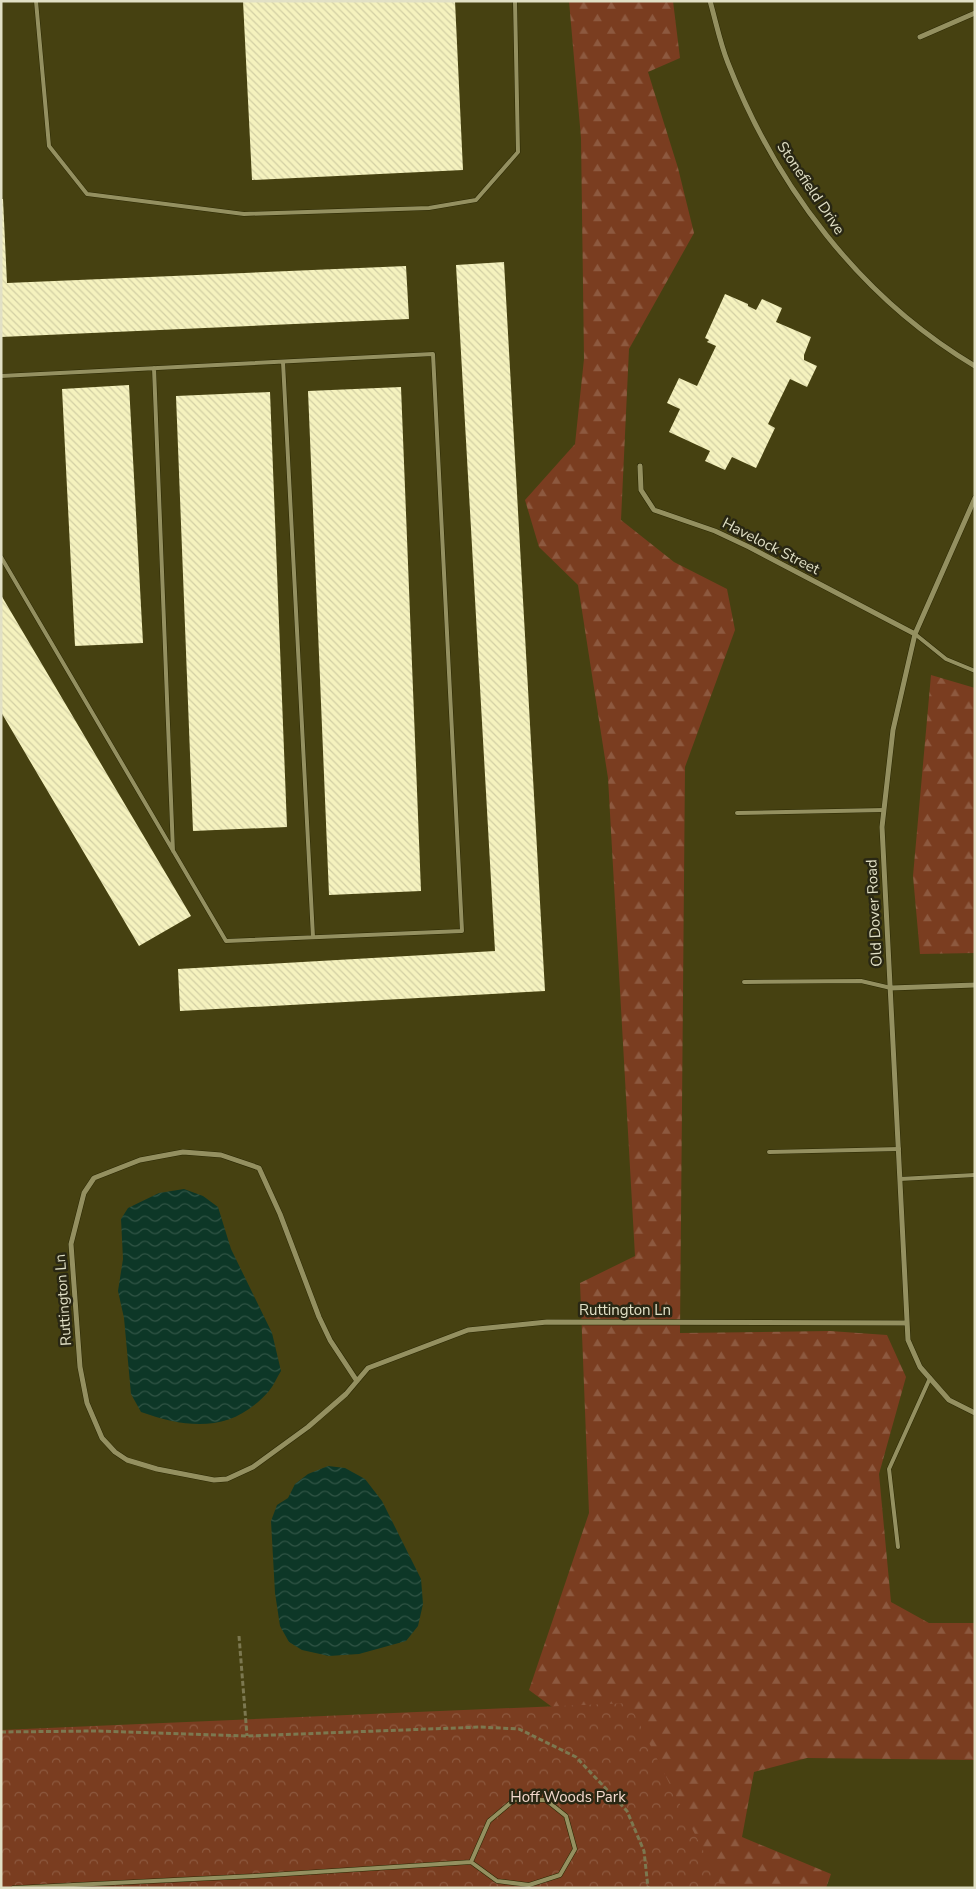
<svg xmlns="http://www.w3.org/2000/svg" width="976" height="1889" viewBox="0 0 976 1889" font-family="'Nunito Sans',sans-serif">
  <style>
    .forest { fill: url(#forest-firs) }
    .park { fill: url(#park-crowns) }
    .water { fill: url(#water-waves) }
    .building { fill: url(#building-back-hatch) }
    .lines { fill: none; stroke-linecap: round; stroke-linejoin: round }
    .lane-casing { stroke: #2b2803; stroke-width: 5 }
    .street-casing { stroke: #2b2803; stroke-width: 6 }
    .path { stroke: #7c7850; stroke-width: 3; stroke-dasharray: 5 2.5; stroke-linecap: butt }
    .lane { stroke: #949060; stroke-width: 4 }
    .street { stroke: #949060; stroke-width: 5 }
    .labels { text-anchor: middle; stroke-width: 5; stroke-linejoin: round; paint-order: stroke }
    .street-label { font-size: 15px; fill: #e1e0c6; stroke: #292713 }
    .park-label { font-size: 15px; fill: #f4dace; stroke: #292713 }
  </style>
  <defs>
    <pattern id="forest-firs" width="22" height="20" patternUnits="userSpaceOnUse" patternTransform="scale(1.25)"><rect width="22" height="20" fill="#7a3d20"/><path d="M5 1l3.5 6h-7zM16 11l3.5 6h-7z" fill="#8d593f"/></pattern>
    <pattern id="park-crowns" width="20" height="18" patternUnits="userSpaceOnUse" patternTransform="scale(1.25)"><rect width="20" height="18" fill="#7a3d20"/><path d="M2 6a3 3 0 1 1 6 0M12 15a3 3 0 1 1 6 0" fill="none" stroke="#8d593f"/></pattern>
    <pattern id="water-waves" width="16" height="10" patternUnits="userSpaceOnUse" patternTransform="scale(1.25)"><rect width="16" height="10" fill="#0d3727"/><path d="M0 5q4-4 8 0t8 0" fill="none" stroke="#305445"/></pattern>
    <pattern id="building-back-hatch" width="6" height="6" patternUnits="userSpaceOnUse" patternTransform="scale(1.25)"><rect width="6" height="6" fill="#f5f2be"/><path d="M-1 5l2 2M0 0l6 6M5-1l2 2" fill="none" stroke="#d2cfa4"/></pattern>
  </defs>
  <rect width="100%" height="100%" fill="#464111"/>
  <path class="forest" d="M 569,1 L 673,1 L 680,58 L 648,72 L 678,168 L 694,233 L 629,349 L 621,520 L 674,562 L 727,589 L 735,630 L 685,767 L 680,1333 L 830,1331 L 887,1335 L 906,1377 L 879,1474 L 891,1602 L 929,1623 L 975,1623 L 975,1760 L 807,1758 L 754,1772 L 742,1837 L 831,1874 L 826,1888 L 675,1888 L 601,1743 L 529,1690 L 589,1513 L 580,1283 L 635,1256 L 608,778 L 578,585 L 539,547 L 525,500 L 575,444 L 584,359 L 581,138 Z
    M 931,675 L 975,688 L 975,953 L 920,954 L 913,876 Z"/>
  <path class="park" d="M 629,1703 L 722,1888 L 1,1888 L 1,1730 Z"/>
  <path class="water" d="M 184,1189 L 203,1196 L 218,1207 L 231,1249 L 272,1333 L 281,1371 C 277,1377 274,1385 269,1391 C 232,1433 189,1429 141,1412 L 131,1394 L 124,1318 L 118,1291 L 123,1259 L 121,1219 L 128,1208 L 159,1193 Z
    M 328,1466 L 345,1468 L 365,1479 L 382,1501 L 421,1579 L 423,1604 L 418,1626 L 406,1641 L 359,1654 L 329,1656 L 302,1650 L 289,1642 L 280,1626 L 275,1593 L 271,1521 L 277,1505 L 288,1498 L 295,1484 L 308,1474 Z"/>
  <path class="building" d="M 243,1 L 455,1 L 463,170 L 252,180 Z
    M 1,199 L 3,199 L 7,283 L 406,266 L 409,319 L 1,337 Z
    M 504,262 L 545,991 L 180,1011 L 178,969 L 495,951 L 456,265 Z
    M 725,294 L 748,304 L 748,306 L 756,310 L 762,299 L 782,308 L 776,322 L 811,337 L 804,355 L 804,360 L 817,366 L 807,387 L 790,379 L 768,424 L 775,428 L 756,468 L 732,457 L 725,470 L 705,461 L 710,451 L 669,432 L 680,409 L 667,403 L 679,378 L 697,386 L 716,346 L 707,342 L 709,340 L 705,338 Z
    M 129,385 L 143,643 L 75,646 L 62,389 Z
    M 401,387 L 421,891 L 329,895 L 308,391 Z
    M 270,392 L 287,827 L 193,831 L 176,396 Z
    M 1,595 L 191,916 L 139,946 L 1,712 Z"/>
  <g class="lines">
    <g class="lane-casing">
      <path id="lane" d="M 36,1 L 49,146 L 87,194 L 244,214 L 429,208 L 476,200 L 518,152 L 515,1
        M 283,362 L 313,937
        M 154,368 L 173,851
        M 1,376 L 433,354 L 462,931 L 226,941 L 1,557
        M 915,634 L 946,659 L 975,671
        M 737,813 L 884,810
        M 744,982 L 861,981 L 891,988
        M 769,1152 L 899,1149
        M 900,1179 L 975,1175
        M 898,1547 L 889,1469 L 930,1378
        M 13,1888 L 254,1876 L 471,1862 L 497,1881 L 529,1885 L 560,1875 L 575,1849 L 566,1816 L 546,1800 L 514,1800 L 489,1821 L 471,1862"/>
    </g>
    <g class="street-casing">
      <path id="street" d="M 710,1 C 716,22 720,43 728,63 C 776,186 860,298 975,366
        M 920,37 L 975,13
        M 640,466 L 641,490 L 654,510 L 715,531 L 749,547 L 915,634
        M 975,498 L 915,634 L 893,730 L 882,827 L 908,1340 L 920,1367 L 949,1400 L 975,1413
        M 891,988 L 975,985
        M 357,1381 L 330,1340 L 319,1317 L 280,1214 L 259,1168 L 221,1155 L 183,1152 L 140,1160 L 94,1178 L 84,1193 L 71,1244 L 80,1367 L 87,1403 L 102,1438 L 115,1452 L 127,1460 L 157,1469 L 214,1480 L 227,1479 L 253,1467 L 308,1427 L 346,1394 L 368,1368 L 468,1330 L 547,1322 L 907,1323"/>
    </g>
    <path class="path" d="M 239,1636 L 247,1736
      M 1,1732 L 95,1731 L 247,1736 L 481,1727 L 519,1729 L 576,1757 L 627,1811 L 644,1851 L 648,1888"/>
    <use href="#lane" class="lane"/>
    <use href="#street" class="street"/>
  </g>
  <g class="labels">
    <g class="street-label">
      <text transform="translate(811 188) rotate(56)" y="5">Stonefield Drive</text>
      <text transform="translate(771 546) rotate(27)" y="5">Havelock Street</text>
      <text transform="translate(874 913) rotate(-93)" y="5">Old Dover Road</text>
      <text transform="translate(63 1300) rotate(-94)" y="5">Ruttington Ln</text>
      <text x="625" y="1315">Ruttington Ln</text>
    </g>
    <g class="park-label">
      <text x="568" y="1802">Hoff Woods Park</text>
    </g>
  </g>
  <rect width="976" height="1889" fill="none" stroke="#e1e0c6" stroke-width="5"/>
</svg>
